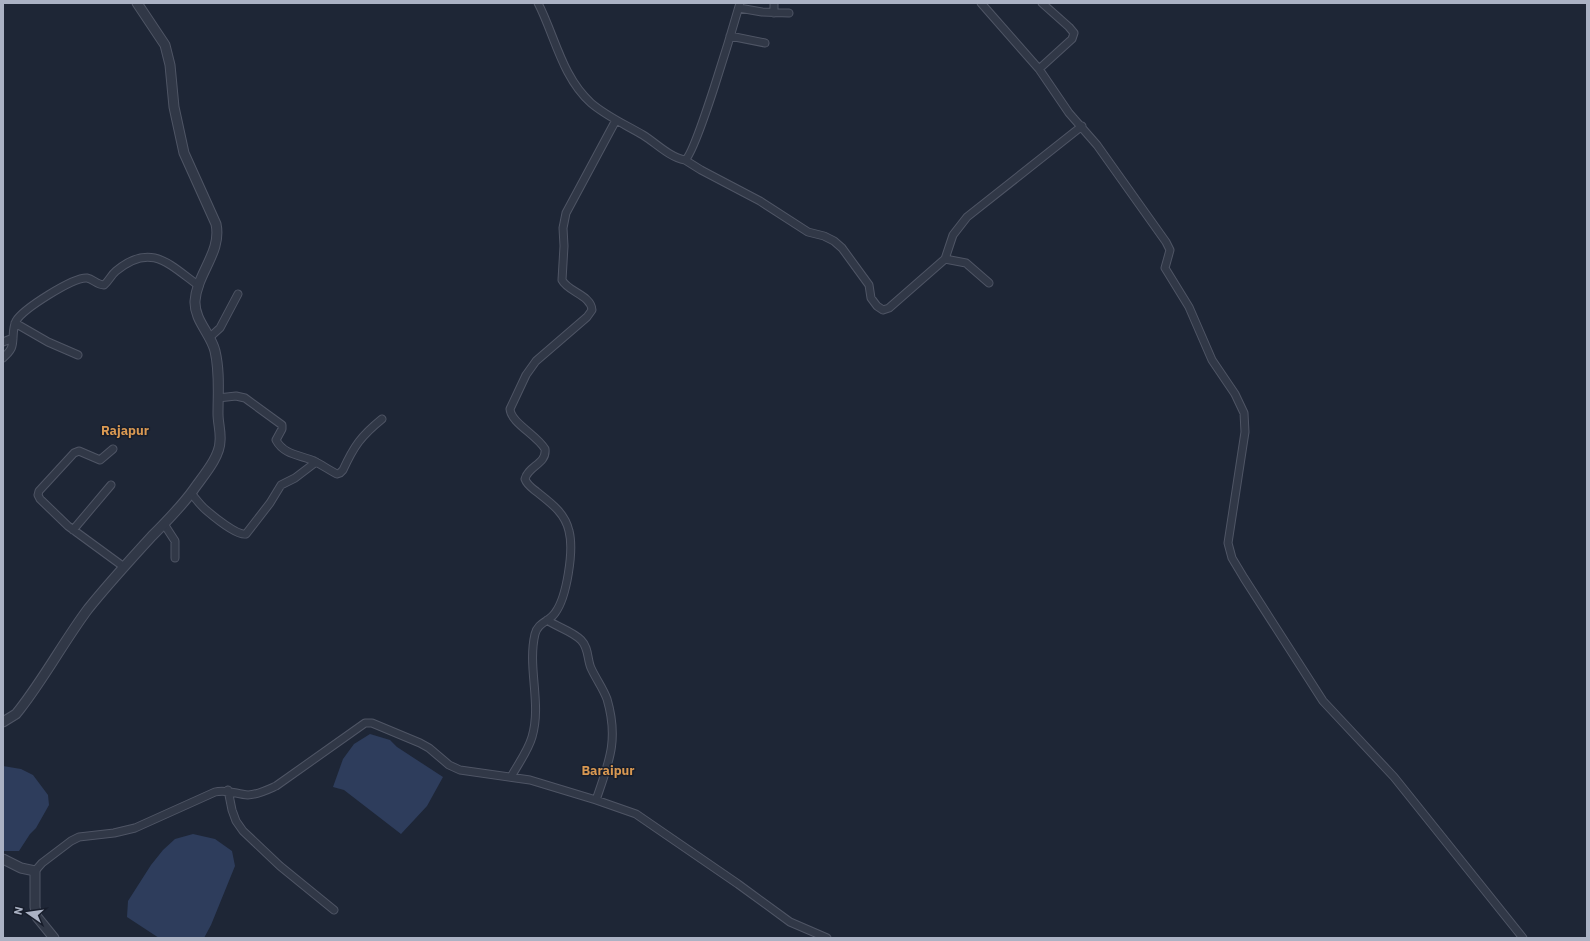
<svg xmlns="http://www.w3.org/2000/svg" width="1590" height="941" viewBox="0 0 1590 941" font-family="'IBM Plex Sans',sans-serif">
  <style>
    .water { fill: #2e3d5c }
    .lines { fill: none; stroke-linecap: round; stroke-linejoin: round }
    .minor-casing { stroke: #4f5565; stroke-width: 9 }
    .tertiary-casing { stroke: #4f5565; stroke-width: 11 }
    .minor { stroke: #313847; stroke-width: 7 }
    .tertiary { stroke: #313847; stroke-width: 9 }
    .labels { text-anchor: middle; stroke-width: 3; stroke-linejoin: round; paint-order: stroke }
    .quarter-label { font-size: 13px; font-weight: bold; fill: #d89852; stroke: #171d2b }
  </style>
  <rect width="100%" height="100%" fill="#1e2636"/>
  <path class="water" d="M 370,734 L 390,740 L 397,747 L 443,777 L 427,806 L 401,834 L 344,790 L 333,787 L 343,759 L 354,744 Z
    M 3,766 L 21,769 L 33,775 L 48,795 L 49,805 L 36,828 L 30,834 L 19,851 L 3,851 Z
    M 193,834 L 215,839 L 232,851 L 235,866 L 211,925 L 204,938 L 159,938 L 127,917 L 128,901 L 151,865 L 163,850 L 175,839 Z"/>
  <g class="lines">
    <g class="minor-casing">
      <path id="minor" d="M 538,3 C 555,36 562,77 591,103 C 606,116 626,125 643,135 C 656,143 669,157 685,160 C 696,153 734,24 740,3
        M 774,3 L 774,13
        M 981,3 L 1039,69
        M 1042,3 L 1069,27 L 1074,33 L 1072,39 L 1039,69 L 1069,113 L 1097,145 L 1166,242 L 1170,250 L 1165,268 L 1189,307 L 1212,360 L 1235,394 L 1244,413 L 1245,432 L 1228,543 L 1232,558 L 1244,578 L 1323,701 L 1394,777 L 1523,938
        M 739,8 L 762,12 L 789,13
        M 730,36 L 765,43
        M 685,160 L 701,170 L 760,201 L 808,232 L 824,236 L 834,241 L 842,248 L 869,285 L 871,298 L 877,306 L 883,310 L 889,308 L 945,259 L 953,235 L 967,217 L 1082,126
        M 945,259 L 966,263 L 989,283
        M 15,323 L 48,342 L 78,355
        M 209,338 L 220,328 L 238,294
        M 3,342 L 13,338
        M 3,358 C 6,355 11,351 12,346 C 14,338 12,329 16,321 C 23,309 73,277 87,278 C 93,279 97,285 104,285 C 109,281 111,275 116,271 C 151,242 169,264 199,286
        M 218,398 L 236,396 L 245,398 L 282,425 L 282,429 L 276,440 C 284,455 300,455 314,461 C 322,465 329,470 337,474 L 340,473 L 343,470 C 354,446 361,436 382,419
        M 113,449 L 100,460 L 79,451 L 74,453 L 39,491 L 38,495 L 40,499 L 68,526 L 124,567
        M 191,493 C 196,499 200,505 206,510 C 213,516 237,536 246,534 L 270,503 L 281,485 L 295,478 L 316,462
        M 164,524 L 175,541 L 175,558
        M 73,530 L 111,485
        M 547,620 C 557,627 572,631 581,640 C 589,648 587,659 591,668 C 596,679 603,688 607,699 C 619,740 609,762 596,800
        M 511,777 C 518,764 528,751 532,737 C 542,703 527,668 535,634 C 538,622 549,622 555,613 C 567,597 574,550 569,531 C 565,513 551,503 537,492 C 532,488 527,485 525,479 C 528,466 547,464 545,449 C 537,435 511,423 510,409 L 526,375 L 536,361 L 587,317 L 592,310 C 591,295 568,292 562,280 L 564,246 L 563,228 L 566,213 L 616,120
        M 228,790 L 232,810 L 236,821 L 243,831 L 280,866 L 334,910
        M 35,871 L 42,863 L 71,841 L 79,837 L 114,833 L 135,828 L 215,792 C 227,789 236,794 248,795 C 257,795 267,790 276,786 L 365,723 L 372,723 L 420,743 L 429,748 L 449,765 L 460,770 L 530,780 L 596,800 L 636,814 L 738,884 L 790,922 L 827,938"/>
    </g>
    <g class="tertiary-casing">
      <path id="tertiary" d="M 3,722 L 16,714 L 20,709 C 45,677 64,641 88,609 C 108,584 130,560 152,536 C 167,521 182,506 194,489 C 203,476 220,457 220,441 C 221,432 218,423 218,414 C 218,393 220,372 215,351 C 211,334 194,320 195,301 C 197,273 222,252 216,224 L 184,153 L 174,107 L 170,65 L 165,45 L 137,3
        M 3,859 L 21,868 L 35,871 L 35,907 L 37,917 L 54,938"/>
    </g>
    <use href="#minor" class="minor"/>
    <use href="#tertiary" class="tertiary"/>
  </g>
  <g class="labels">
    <g class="quarter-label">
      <text x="125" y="435">Rajapur</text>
      <text x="608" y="775">Baraipur</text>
    </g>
  </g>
  <rect width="1590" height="941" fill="none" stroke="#abb2c4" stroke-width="8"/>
  <g transform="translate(28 913) rotate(283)" stroke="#171d2b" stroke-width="3" paint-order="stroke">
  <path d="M0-3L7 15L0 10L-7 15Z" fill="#abb2c4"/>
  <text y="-6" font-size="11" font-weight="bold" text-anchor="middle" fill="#abb2c4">N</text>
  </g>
</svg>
